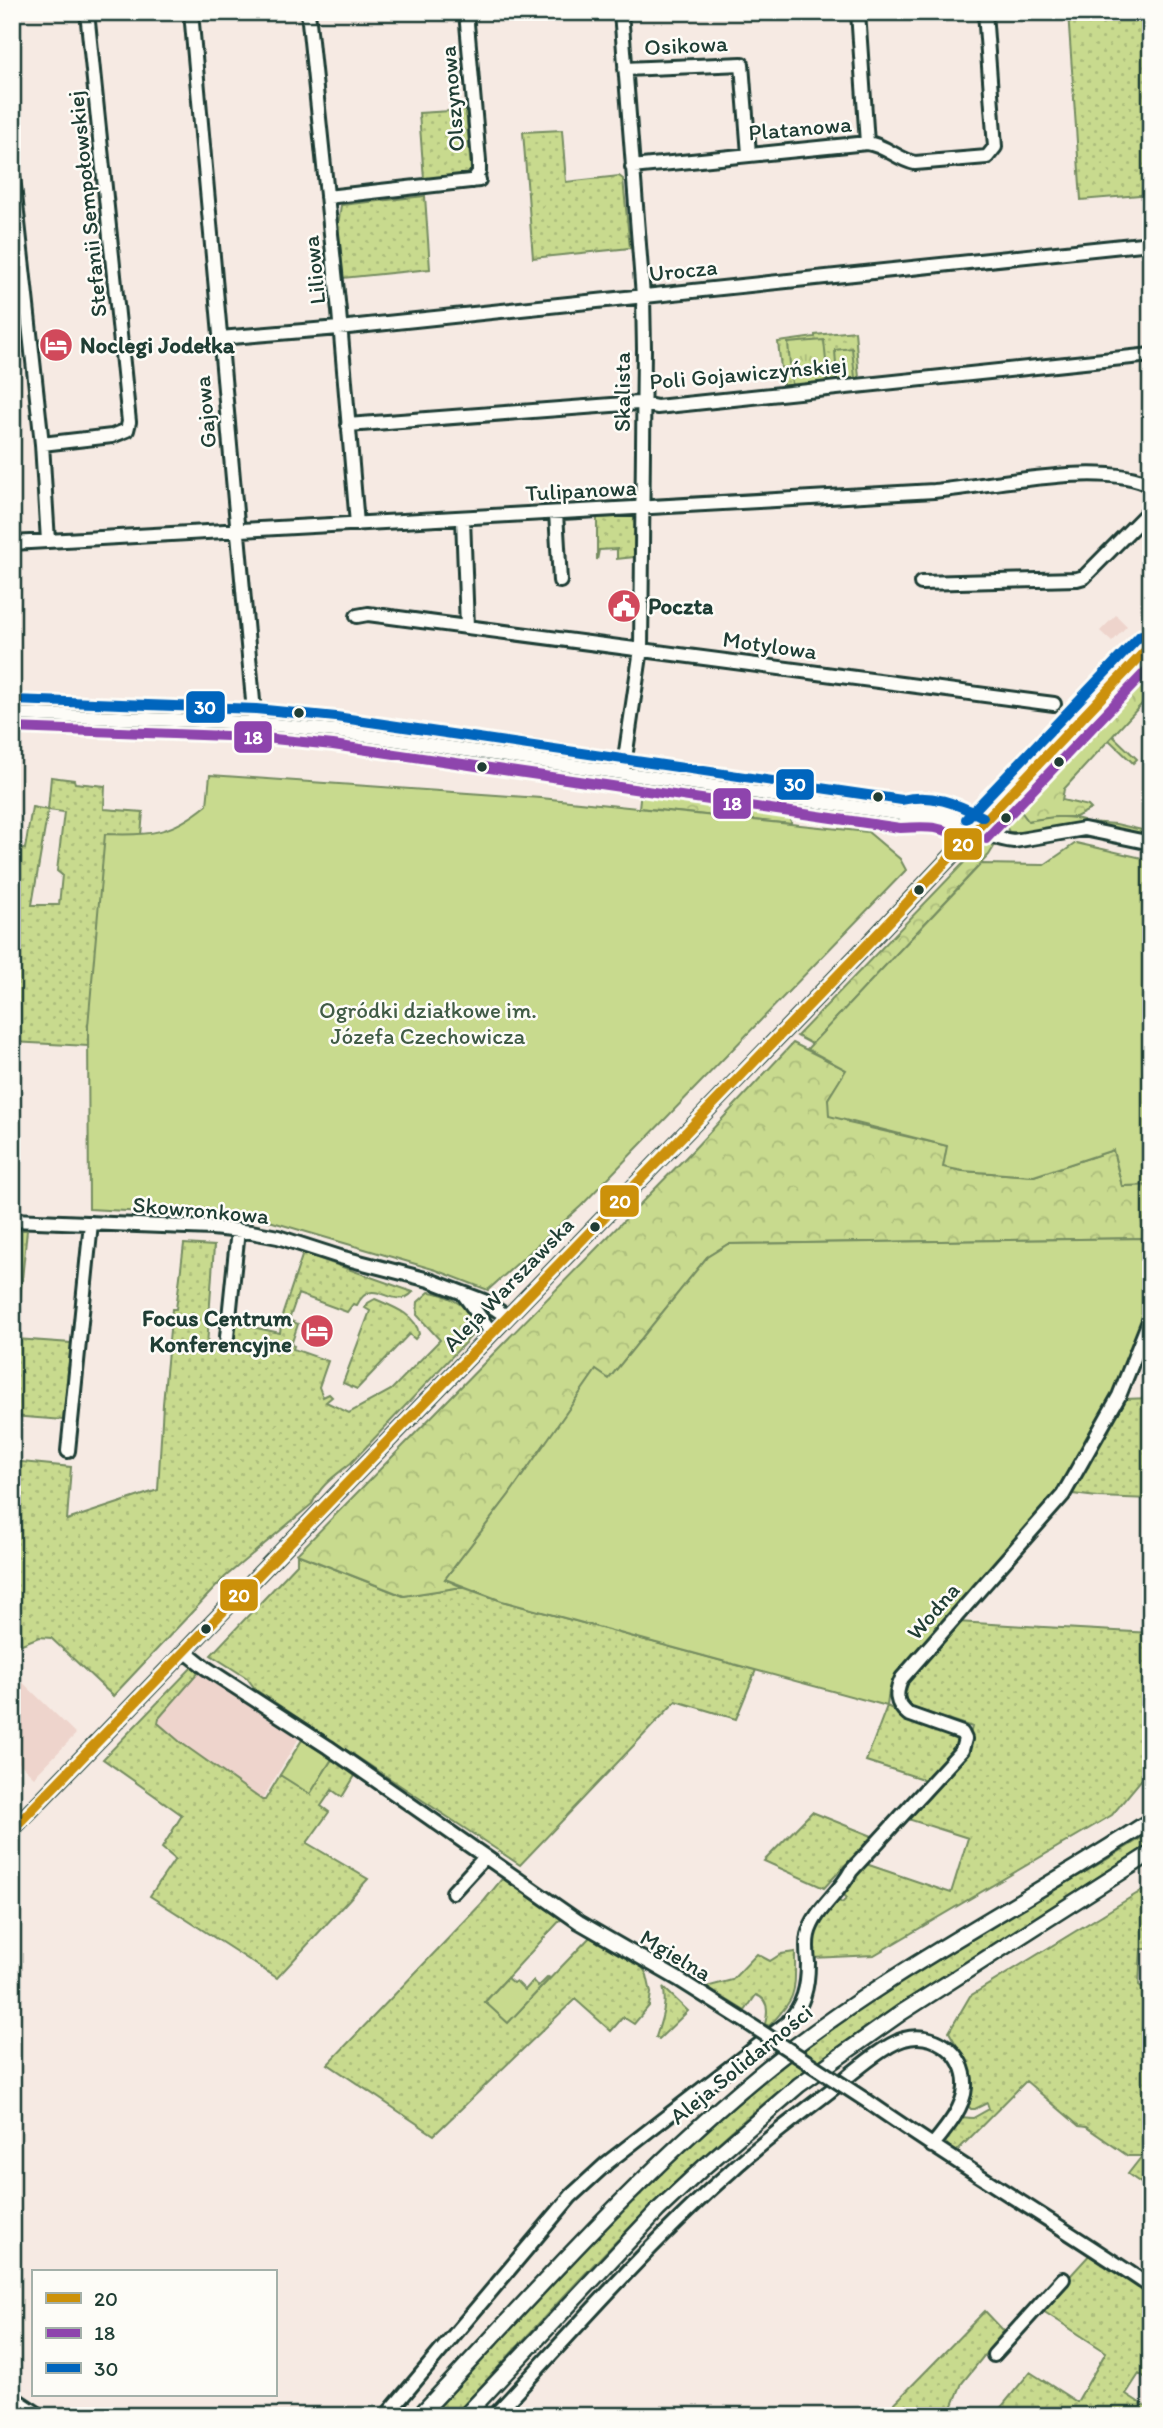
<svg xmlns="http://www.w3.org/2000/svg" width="1163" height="2428" viewBox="0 0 1163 2428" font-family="Itim,sans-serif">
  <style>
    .built { fill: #eed4cc }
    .grass { fill: url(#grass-dots); stroke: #748c61; stroke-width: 2; fill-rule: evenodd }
    .forest { fill: url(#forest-crowns); stroke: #748c61; stroke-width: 2 }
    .park { fill: url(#park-tufts); stroke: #748c61; stroke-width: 2 }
    .garden { fill: #c8da8e; stroke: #748c61; stroke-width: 2 }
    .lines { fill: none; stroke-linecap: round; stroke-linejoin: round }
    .minor-casing { stroke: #1f3d34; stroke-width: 18 }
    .major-casing { stroke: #1f3d34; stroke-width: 19 }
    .minor { stroke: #fdfcf7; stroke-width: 12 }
    .major { stroke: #fdfcf7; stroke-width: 14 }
    .minor-bridge-casing { stroke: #1f3d34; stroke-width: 18; stroke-linecap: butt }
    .minor-bridge { stroke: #fdfcf7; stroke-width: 12 }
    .bus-1-casing { stroke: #fdfcf7; stroke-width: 16 }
    .bus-2-casing { stroke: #fdfcf7; stroke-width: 16 }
    .bus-3-casing { stroke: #fdfcf7; stroke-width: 16 }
    .bus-1 { stroke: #cc910a; stroke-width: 10 }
    .bus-2 { stroke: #8e44ad; stroke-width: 10 }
    .bus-3 { stroke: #0065bd; stroke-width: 10 }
    .bus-dot { fill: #1f3d34; stroke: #fdfcf7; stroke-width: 2.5 }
    .labels { text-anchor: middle; stroke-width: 5; stroke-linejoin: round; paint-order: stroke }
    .street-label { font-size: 23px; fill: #1f3d34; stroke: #fdfcf7 }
    .poi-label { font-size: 23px; font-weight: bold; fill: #1f3d34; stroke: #fdfcf7; text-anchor: start }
    .park-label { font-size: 23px; fill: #415c46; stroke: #fdfcf7 }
    .line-badge { stroke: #fdfcf7; stroke-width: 2.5 }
    .badge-label { font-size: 19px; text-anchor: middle; font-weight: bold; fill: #fff }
  </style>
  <defs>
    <pattern id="grass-dots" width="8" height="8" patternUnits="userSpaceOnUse" patternTransform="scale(1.75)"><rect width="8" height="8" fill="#c8da8e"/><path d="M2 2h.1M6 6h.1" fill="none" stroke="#abbc7b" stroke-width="1.8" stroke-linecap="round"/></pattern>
    <pattern id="forest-crowns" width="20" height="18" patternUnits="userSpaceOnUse" patternTransform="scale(1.75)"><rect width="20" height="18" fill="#c8da8e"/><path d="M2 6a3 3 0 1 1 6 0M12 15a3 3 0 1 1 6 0" fill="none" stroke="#abbc7b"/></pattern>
    <pattern id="park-tufts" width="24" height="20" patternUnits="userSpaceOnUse" patternTransform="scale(1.75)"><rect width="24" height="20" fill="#c8da8e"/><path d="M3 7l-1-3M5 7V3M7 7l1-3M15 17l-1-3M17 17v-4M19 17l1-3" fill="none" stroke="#abbc7b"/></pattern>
  </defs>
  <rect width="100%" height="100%" fill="#f6eae3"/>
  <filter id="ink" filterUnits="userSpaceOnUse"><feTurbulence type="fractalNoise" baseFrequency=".0143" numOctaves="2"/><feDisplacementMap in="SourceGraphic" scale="14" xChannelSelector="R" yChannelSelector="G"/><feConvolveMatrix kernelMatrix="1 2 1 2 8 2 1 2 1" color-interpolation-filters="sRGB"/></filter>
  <g filter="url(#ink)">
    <path class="built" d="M 1116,615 L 1127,626 L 1112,642 L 1100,631 Z
      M 200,1671 L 299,1738 L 262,1800 L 180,1742 L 158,1723 L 159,1718 Z
      M 12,1672 L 76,1734 L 34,1777 L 12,1756 Z"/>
    <path class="grass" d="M 1068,12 L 1151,12 L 1151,194 L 1081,200 Z
      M 466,110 L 471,170 L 466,175 L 424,179 L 419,113 Z
      M 562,130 L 566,182 L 619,176 L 623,179 L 630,248 L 533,258 L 523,132 Z
      M 425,196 L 430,269 L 343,278 L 338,225 L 341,205 Z
      M 855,331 L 859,378 L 783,386 L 778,342 L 815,337 L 815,335 Z
      M 635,516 L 634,557 L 617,559 L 617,549 L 599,550 L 597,560 L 597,518 Z
      M 73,724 L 131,726 L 131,732 L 74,730 Z
      M 174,728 L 201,729 L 202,737 L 173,735 Z
      M 212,729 L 277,733 L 297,737 L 296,743 L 210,737 Z
      M 1112,735 L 1137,759 L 1133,763 L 1108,739 Z
      M 336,740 L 439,755 L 457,761 L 456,764 L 335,747 Z
      M 518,766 L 589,777 L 587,784 L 499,770 L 500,768 Z
      M 51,777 L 74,780 L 75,783 L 105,786 L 104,809 L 143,812 L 141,835 L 136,836 L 88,1026 L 88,1046 L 12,1042 L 12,846 L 25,849 L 32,807 L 48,810 ZM 48,810 L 64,812 L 57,871 L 62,875 L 59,905 L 32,905 Z
      M 12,1230 L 27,1230 L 16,1339 L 71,1343 L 63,1420 L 12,1416 Z
      M 184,1244 L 214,1246 L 207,1346 L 232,1349 L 234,1323 L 280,1333 L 282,1316 L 303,1253 L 413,1292 C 394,1313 373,1273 357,1305 L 353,1304 L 347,1312 L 298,1294 L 289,1320 L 298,1324 L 291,1345 L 294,1346 L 293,1349 L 328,1361 L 319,1387 L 323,1397 L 329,1394 L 332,1397 L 326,1402 L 349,1413 L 391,1390 L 440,1340 L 417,1315 L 418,1302 L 429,1292 C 446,1293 476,1310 479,1328 L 351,1463 C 335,1476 321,1484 312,1504 L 225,1577 L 113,1696 L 51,1638 L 39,1637 L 12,1648 L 12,1461 L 71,1467 L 67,1520 L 158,1490 L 163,1404 L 172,1309 L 176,1309 Z
      M 375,1299 C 391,1306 416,1314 419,1334 L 415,1339 L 409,1334 L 357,1389 L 343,1383 L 370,1311 L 365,1308 L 368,1303 Z
      M 1151,1398 L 1151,1499 L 1097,1497 L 1073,1494 L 1072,1488 L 1124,1399 Z
      M 297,1554 L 403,1596 L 462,1587 L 502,1601 L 756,1670 L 736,1719 L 676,1701 L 520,1865 L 256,1690 L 247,1678 L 211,1655 L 297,1564 Z
      M 957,1622 L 1151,1633 L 1151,1768 L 1112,1815 L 874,1955 L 813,1958 C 812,1930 820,1920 836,1899 L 842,1903 L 847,1898 L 842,1893 L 866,1864 L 951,1893 L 968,1838 L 908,1819 L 966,1750 L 972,1727 L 916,1709 L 902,1697 L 901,1688 Z
      M 193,1666 L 200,1671 L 159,1718 L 158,1723 L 180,1742 L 262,1800 L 265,1800 L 280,1775 L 310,1793 L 332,1759 L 356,1774 L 342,1797 L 332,1790 L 321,1806 L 329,1812 L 307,1843 L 368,1879 L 277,1978 L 150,1896 L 175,1859 L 162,1848 L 182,1815 L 103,1759 Z
      M 887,1706 L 898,1712 L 954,1729 L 961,1742 L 929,1781 L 866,1761 Z
      M 812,1812 L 872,1836 L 824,1888 L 764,1861 Z
      M 1151,1832 L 1151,1843 C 1088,1883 1026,1924 964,1965 C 897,2008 830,2049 768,2100 C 654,2194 554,2306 454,2416 L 424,2416 L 641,2186 L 764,2077 L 857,2009 L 924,1965 L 1106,1860 Z
      M 505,1875 L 565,1915 L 485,2002 L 508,2022 L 592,1935 L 640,1963 L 647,1975 L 651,1993 L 649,2006 L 634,2024 L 623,2017 L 611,2031 L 575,1999 L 434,2135 L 328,2064 L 484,1901 Z
      M 1151,1885 L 1151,1949 L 1141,1949 L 1139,1985 L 1151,1994 L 1148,2014 L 1151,2016 L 1151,2190 L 1128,2174 L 1142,2156 L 1128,2156 L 1086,2127 L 1079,2126 L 1026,2081 L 955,2153 L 943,2140 L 960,2117 L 973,2118 L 989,2109 L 987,2103 L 975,2109 L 971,2109 L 967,2105 C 977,2071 965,2061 949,2032 L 970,1996 Z
      M 795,1952 C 795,1993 798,1996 769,2026 L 765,2024 C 768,2013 769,1999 756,1995 L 745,2011 L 706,1987 L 732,1980 L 757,1954 L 770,1961 L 781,1954 Z
      M 663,1987 L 688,2011 L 659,2039 L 656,2037 C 661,2021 668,2003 663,1987 Z
      M 1092,2252 L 1151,2290 L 1151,2381 L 1139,2374 L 1126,2394 L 1151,2410 L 1151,2416 L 994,2416 L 1030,2372 L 1077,2402 L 1106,2352 L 1040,2309 Z
      M 985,2311 L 1004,2331 L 962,2383 L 950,2413 L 954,2416 L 882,2416 Z"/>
    <path class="forest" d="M 1151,673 L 1151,694 L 1064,789 L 1062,800 L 1088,806 L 1091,809 L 1076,817 L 1057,817 L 1028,821 L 1019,809 Z
      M 642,780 L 792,802 L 791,824 L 639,808 Z
      M 987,842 L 995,845 L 989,855 L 812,1044 L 797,1036 L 979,847 Z
      M 793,1043 L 847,1070 L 828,1099 L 849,1123 L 948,1146 L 944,1167 L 963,1171 L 1034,1176 L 1113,1150 L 1122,1186 L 1151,1185 L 1151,1238 L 728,1244 L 707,1257 L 609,1379 L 596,1371 L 509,1495 L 445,1579 L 462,1587 L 404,1596 L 297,1554 L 693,1150 Z"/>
    <path class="park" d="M 824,340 L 828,382 L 792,385 L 788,343 Z
      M 1019,809 L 1028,821 C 1046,818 1065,814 1083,820 L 1082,823 L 1025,832 L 1009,832 L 1006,826 L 1008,820 Z
      M 1088,822 L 1116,824 L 1151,832 L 1151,844 L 1084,829 Z"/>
    <path class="garden" d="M 852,348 L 855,378 L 837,380 L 835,350 Z
      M 210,775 L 541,798 L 868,832 L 900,859 L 906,870 L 581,1206 L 488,1290 L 436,1270 L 259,1218 L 89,1209 L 88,1026 L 105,834 C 150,836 172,834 207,805 Z
      M 1076,843 L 1151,860 L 1151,1185 L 1122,1186 L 1113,1150 L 1034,1176 L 963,1171 L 943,1167 L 947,1146 L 829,1116 L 828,1099 L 846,1070 L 807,1049 L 981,864 L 1044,865 Z
      M 1151,1238 L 1151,1303 L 1114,1394 L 1085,1446 L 1055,1496 L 897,1675 L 889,1691 L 887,1706 L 502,1601 L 445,1579 L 509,1495 L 596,1370 L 609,1379 L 707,1257 L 728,1244 Z
      M 302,1740 L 332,1759 L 310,1794 L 280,1775 Z
      M 548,1977 L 550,1978 L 508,2023 L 485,2002 L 507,1978 L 513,1983 L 516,1981 L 525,1990 L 533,1981 L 538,1987 Z"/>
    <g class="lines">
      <g class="minor-casing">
        <path id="minor" d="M 191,12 L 255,723
          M 308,12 L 339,311 L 357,524
          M 466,12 L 479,161 L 479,172 L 473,181
          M 621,12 L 643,296 L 644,349 L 641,649 L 623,772
          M 858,12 L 867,143
          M 625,69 L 742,64 L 749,154
          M 12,167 L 42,444 L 48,541
          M 632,167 L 867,143 C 885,145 898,160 915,163 L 987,157 L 995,147 L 985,12
          M 327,197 L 479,180
          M 220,338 L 339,328 L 1151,243
          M 348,425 L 638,403 L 657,407 L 1151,355
          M 42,444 L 112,436 L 127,430 L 129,422 L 87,12
          M 556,513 L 560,581
          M 463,518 L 467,627
          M 12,543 L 934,491 C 990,486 1103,460 1151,485
          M 921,583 L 1077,579 L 1084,577 L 1151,509
          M 357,616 L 368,614 L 1054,704
          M 12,714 L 255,723 L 335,731 L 902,814 C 948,800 971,837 1014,841 L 1084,829 L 1151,843
          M 902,814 L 910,820 L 969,828
          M 12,1220 L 212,1228 L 251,1232 L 278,1237 L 340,1257 L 429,1280 L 484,1301 L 506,1316
          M 464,1295 L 491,1332
          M 227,1337 L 238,1230
          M 68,1451 L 91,1223
          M 185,1651 L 206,1668 L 328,1747 L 579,1922 L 678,1979 L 743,2020
          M 12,1830 L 868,944 L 1151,645
          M 453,1892 L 485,1857
          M 867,2101 C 960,2166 1057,2223 1151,2287
          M 994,2355 L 1063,2279
          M 12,2397 L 41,2416
          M 386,2416 L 571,2196 L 607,2163 L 787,2023 C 804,2005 808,1987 808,1963 C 807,1953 806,1944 808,1935 C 814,1910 839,1894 851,1871 L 962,1750 L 965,1739 L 962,1733 L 908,1714 C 895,1703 895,1693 902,1678 L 1063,1495 L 1119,1396 L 1151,1316
          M 494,2416 C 572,2333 646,2246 731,2171 C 762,2142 797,2117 830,2091 C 849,2076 882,2046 904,2039 C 918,2035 933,2038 945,2046 C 958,2055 966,2070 965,2087 C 964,2108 945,2130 932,2146"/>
      </g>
      <g class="major-casing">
        <path id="major" d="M 419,2416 C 534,2294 644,2166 776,2061 C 893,1968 1027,1902 1151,1820
          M 465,2416 L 658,2210 L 704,2167 L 799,2085 L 901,2013 L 1151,1853"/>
      </g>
      <use href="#minor" class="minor"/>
      <use href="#major" class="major"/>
      <g class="minor-bridge-casing">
        <path id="minor-bridge" d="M 743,2020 L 867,2101"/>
      </g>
      <use href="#minor-bridge" class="minor-bridge"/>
      <g class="bus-1-casing">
        <path id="bus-1" d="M 12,1830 L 868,944 L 1151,645"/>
      </g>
      <g class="bus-2-casing">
        <path id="bus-2" d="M 12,728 L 254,737 L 333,745 L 900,828 C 932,826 940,826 969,841
          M 986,839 L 1151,666"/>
      </g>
      <g class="bus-3-casing">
        <path id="bus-3" d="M 13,700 L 256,709 L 336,717 L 902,800 C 931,793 956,803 983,817
          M 966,819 L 1141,635"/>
      </g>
      <use href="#bus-1" class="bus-1"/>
      <use href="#bus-2" class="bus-2"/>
      <use href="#bus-3" class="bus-3"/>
    </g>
  </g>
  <defs>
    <g id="hotel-disc" transform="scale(1.75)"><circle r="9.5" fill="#d1495b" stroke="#fdfcf7"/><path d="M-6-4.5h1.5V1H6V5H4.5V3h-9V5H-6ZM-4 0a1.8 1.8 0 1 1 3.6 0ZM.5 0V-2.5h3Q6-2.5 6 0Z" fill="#fff"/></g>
    <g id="civic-disc" transform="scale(1.75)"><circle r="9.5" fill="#d1495b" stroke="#fdfcf7"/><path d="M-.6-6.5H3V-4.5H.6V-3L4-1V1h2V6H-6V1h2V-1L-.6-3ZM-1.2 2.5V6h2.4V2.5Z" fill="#fff"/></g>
  </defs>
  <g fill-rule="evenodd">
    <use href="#hotel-disc" x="56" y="345"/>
    <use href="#civic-disc" x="624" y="606"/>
    <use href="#hotel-disc" x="317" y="1331"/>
  </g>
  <g class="bus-dot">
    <circle cx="299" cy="713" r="6"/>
    <circle cx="1059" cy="762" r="6"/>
    <circle cx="482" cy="767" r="6"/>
    <circle cx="878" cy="797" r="6"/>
    <circle cx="1006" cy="818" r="6"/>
    <circle cx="919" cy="890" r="6"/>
    <circle cx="595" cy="1227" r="6"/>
    <circle cx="206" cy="1629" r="6"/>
  </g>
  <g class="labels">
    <g class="street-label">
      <text transform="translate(686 45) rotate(-3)" y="8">Osikowa</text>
      <text transform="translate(452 99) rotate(-95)" y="8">Olszynowa</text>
      <text transform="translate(800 128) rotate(-5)" y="8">Platanowa</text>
      <text transform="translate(87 204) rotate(-96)" y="8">Stefanii Sempołowskiej</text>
      <text transform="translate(314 270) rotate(-96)" y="8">Liliowa</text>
      <text transform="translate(683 270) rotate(-6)" y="8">Urocza</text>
      <text transform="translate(748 373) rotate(-5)" y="8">Poli Gojawiczyńskiej</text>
      <text transform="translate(622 392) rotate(-90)" y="8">Skalista</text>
      <text transform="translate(205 412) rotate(-95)" y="8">Gajowa</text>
      <text transform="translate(581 490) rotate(-3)" y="8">Tulipanowa</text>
      <text transform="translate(770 645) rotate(8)" y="8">Motylowa</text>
      <text transform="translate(201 1210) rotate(5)" y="8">Skowronkowa</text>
      <text transform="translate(508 1284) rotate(-46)" y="8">Aleja Warszawska</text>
      <text transform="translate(933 1611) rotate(-49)" y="8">Wodna</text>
      <text transform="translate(676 1955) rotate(31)" y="8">Mgielna</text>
      <text transform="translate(741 2064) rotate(-39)" y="8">Aleja Solidarności</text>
    </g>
    <g class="poi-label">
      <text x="80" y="353">Noclegi Jodełka</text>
      <text x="648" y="614">Poczta</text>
      <text x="292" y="1326" text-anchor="end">Focus Centrum<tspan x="292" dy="26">Konferencyjne</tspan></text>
    </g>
    <g class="park-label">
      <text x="428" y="1018">Ogródki działkowe im.<tspan x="428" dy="26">Józefa Czechowicza</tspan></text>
    </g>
  </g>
  <g class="line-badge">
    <rect x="185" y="690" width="41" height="34" rx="7" fill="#0065bd"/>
    <rect x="233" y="720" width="40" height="34" rx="7" fill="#8e44ad"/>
    <rect x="775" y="768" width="40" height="33" rx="7" fill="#0065bd"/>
    <rect x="712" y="787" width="40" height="33" rx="7" fill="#8e44ad"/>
    <rect x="943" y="827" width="40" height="34" rx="7" fill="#cc910a"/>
    <rect x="599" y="1184" width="41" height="34" rx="7" fill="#cc910a"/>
    <rect x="219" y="1578" width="40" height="34" rx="7" fill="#cc910a"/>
  </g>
  <g class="badge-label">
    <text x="205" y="714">30</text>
    <text x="253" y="744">18</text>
    <text x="795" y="791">30</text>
    <text x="732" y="810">18</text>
    <text x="963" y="851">20</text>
    <text x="620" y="1208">20</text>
    <text x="239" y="1602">20</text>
  </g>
  <rect width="1163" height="2428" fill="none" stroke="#fdfcf7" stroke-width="42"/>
  <rect x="21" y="21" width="1121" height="2386" fill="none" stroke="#1f3d34" stroke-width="2.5" filter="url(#ink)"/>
  <rect x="32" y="2270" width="245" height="126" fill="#fdfcf7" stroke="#a4b0a9" stroke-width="2"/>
  <rect x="46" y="2293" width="35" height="10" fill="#cc910a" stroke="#a4b0a9" stroke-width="2"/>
  <text x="94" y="2306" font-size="21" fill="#1f3d34">20</text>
  <rect x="46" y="2328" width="35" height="10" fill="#8e44ad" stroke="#a4b0a9" stroke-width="2"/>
  <text x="94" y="2340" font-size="21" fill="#1f3d34">18</text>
  <rect x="46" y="2363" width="35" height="10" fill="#0065bd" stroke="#a4b0a9" stroke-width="2"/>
  <text x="94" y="2376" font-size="21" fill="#1f3d34">30</text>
</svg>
